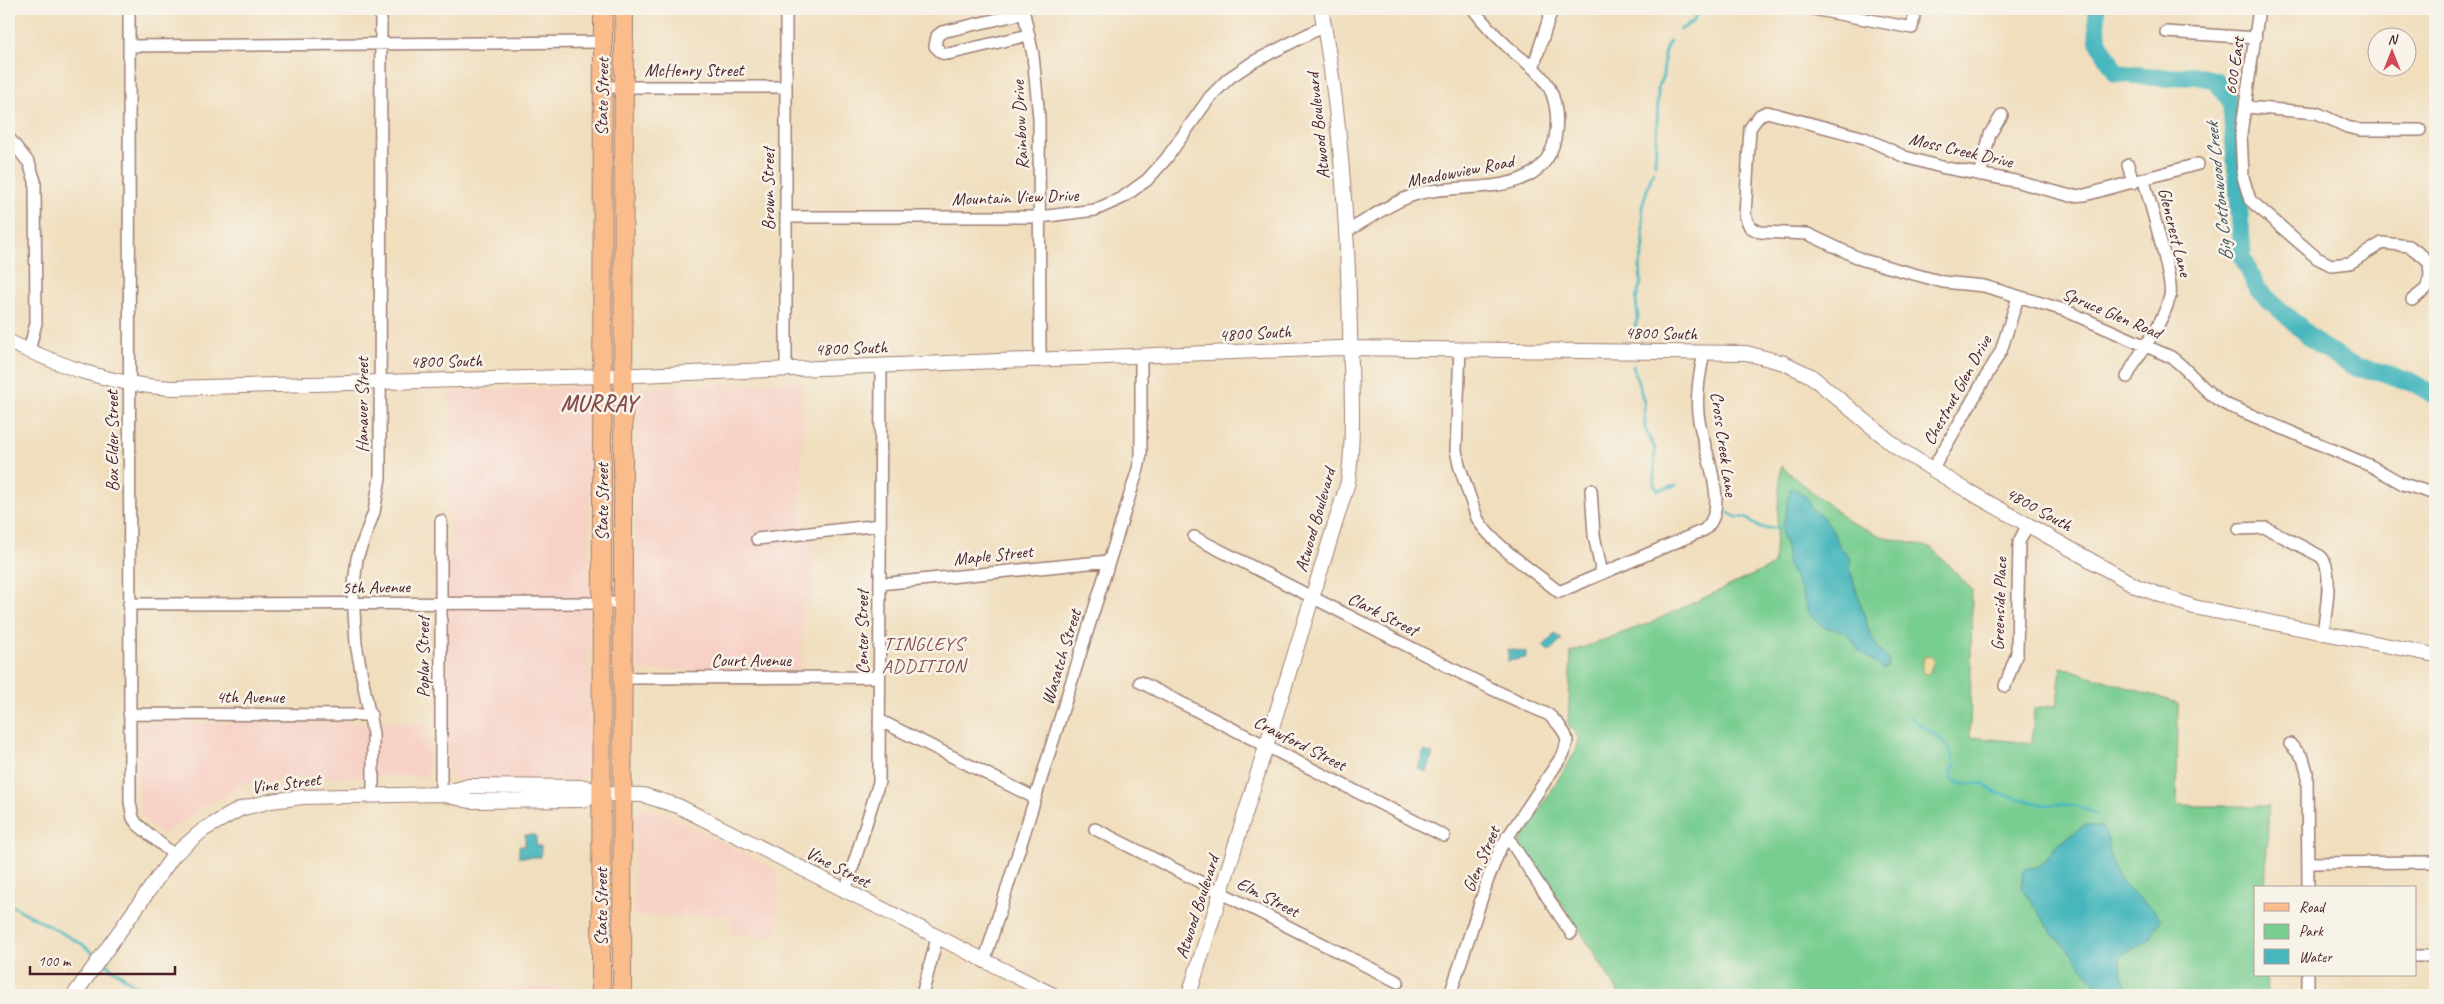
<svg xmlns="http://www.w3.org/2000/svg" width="2444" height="1004" viewBox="0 0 2444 1004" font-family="Caveat,sans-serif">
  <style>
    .built { fill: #f7d1c6 }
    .green { fill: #78cd91; stroke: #61765e }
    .sand { fill: #eeda9e; stroke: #9c7c64 }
    .water { fill: #47b7bd; stroke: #486b74 }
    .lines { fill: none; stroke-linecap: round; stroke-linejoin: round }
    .stream { stroke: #47b7bd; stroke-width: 3 }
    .river { stroke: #47b7bd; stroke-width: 18 }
    .minor-casing { stroke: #9d7e74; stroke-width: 14 }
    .tertiary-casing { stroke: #9d7e74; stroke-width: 16 }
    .primary-casing { stroke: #9d7e74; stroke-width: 20 }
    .minor { stroke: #fff; stroke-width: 11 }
    .tertiary { stroke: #fff; stroke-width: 14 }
    .primary { stroke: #fabc8b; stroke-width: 18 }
    .labels { text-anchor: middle; stroke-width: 5; stroke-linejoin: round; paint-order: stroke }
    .street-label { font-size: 18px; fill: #4a1f2b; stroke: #f7f3e8 }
    .water-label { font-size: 19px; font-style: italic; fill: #49545e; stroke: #f7f3e8 }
    .neighbourhood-label { font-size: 19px; letter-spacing: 1px; fill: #864b4d; stroke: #f7f3e8 }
    .district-label { font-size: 22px; font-weight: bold; letter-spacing: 1px; fill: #864b4d; stroke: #f7f3e8 }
  </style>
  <rect width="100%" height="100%" fill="#f7f3e8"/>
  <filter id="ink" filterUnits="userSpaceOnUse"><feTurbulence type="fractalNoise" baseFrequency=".02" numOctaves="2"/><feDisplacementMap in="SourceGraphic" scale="10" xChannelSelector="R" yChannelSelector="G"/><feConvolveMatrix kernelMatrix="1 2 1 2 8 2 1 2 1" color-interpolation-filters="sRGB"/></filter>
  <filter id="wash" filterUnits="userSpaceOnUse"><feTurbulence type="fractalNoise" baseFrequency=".0096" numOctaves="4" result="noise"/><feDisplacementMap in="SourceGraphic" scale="20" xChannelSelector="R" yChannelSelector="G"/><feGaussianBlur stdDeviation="1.12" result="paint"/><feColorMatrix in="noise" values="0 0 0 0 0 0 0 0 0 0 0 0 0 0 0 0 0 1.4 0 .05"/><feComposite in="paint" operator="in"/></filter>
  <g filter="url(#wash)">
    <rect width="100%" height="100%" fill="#f0debd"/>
    <path class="built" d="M 802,381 L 801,537 L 813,537 L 813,602 L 802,603 L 801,671 L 634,670 L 636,388 Z
      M 585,387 L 589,388 L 590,393 L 589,775 L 580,780 L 456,780 L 451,776 L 448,770 L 449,396 L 455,391 Z
      M 140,723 L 428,723 L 428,776 L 285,777 L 240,786 L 205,805 L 163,835 L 140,815 L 138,780 Z
      M 641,809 L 661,812 L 777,870 L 778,938 L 732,935 L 731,916 L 634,916 L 634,817 Z
      M 501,987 L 583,988 L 583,995 L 443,995 L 450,988 Z"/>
    <path class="green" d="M 1781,466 L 1848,521 L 1881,536 L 1932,548 L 1972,590 L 1970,737 L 2032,743 L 2034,709 L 2057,705 L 2061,667 L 2178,703 L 2177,806 L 2269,806 L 2265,888 L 2255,888 L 2255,975 L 2266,975 L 2267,995 L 1620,995 L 1579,929 L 1519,843 L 1577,749 L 1579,738 L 1568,725 L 1571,652 L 1652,622 L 1774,565 Z"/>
    <path class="sand" d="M 1931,656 L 1934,660 L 1929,674 L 1923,673 L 1922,669 L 1924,657 Z"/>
    <path class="water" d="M 1795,488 L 1807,498 L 1811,509 L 1822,516 L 1831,527 L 1840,547 L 1851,560 L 1850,570 L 1870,634 L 1881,652 L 1889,660 L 1888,666 L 1883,669 L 1858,650 L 1850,637 L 1842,631 L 1825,628 L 1808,613 L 1802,593 L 1787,563 L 1787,552 L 1782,533 L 1790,489 Z
      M 1555,634 L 1562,640 L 1549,652 L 1543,646 Z
      M 1508,649 L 1526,652 L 1526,658 L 1508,661 Z
      M 1424,751 L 1433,754 L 1427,772 L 1418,769 Z
      M 2084,825 L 2102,827 C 2112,839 2107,857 2115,871 C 2126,892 2148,901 2161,919 L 2150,940 L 2119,957 L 2123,979 L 2129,990 L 2146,988 L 2157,995 L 2103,995 L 2075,957 L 2053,934 L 2021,887 L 2023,871 L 2027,868 L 2036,867 L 2046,860 L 2054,848 Z
      M 525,835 L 536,835 L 536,846 L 541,846 L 541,857 L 519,857 L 519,846 L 525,846 Z"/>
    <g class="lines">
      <path class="stream" d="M 1680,30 L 1694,21 L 1697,9
        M 1655,164 C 1656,139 1658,114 1658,89 C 1658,84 1662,80 1663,75 C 1665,61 1661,53 1670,41
        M 1632,336 L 1638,317 L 1636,300 L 1641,282 L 1640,265 L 1644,246 L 1642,206 L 1653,171
        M 1633,366 L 1644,402 L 1645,428 L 1655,449 L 1654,484 L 1658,490 L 1676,485
        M 1729,513 L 1736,517 L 1746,518 L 1760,528 L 1783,528
        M 1910,715 C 1923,732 1947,736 1953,759
        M 1955,764 L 1951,773 L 1953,780 C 1964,787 1971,783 1983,783 L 1994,792 L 2045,805 L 2058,804 L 2077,806 L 2096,814
        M 9,904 L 82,944 L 98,957
        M 102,961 L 148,995"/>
      <path class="river" d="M 2096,9 L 2098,41 L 2116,73 L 2167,78 L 2192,75 L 2215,80 L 2225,93 L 2231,104 L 2243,257 L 2257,289 L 2319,345 L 2356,368 L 2378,371 L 2416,384 L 2435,396"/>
    </g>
  </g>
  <g filter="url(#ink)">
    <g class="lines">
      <g class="minor-casing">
        <path id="minor" d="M 129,9 L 130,802 L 133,818 L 137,824 L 174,855
          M 1023,9 L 1033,55 L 1039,118 L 1040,361
          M 1813,9 L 1912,28 L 1915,9
          M 2259,9 L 2241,134 L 2243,177 L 2250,200 L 2317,258 L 2331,265 L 2350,263 L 2382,243 L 2409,246 L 2424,257 L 2429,263 L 2430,276 L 2426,289 L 2412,300
          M 1024,13 L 942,32 L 937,36 L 935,46 L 942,53 L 948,54 L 1029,35
          M 2166,32 L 2256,38
          M 129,46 L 603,42
          M 1533,68 L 1552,9
          M 602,87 L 786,87
          M 2246,107 L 2317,113 L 2347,127 L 2360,130 L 2420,130
          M 9,138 L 29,163 L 35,181 L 36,323 L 29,351
          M 2198,164 L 2085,195 L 2071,196 L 2015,181 L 1941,167 L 1905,157 L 1865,138 L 1767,112 L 1760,115 L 1750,128 L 1745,216 L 1750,227 L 1760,232 L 1808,234 L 1863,260 L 1943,282 L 1984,286 L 2064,310 L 2171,357 C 2191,371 2203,392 2225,404 L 2371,466 L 2403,484 L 2435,494
          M 2128,165 L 2133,183
          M 1980,175 L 1990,134 L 2002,115
          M 786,217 L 1040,217 L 1095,210 L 1122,198 L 1147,180 L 1166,159 L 1210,97 L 1229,78 L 1253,62 L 1324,26
          M 1347,231 C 1371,218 1394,200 1421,193 C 1465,181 1541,201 1555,139 C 1558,122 1557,103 1549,87 C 1539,69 1520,59 1506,45 C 1494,34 1483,22 1473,9
          M 1460,349 L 1456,450 L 1459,465 L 1477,518 C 1491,544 1536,573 1559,592 L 1704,530 C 1733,507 1700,444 1698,413 C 1696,392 1700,373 1704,352
          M 786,369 L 786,9
          M 2127,377 C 2140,350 2162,327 2170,296 C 2174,280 2149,202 2144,180
          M 1932,470 L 2001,351 L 2018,297
          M 1591,490 L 1594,535 L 1602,574
          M 441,521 L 441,794
          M 2239,529 L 2266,528 L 2320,556 C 2335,567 2325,615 2323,633
          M 1194,537 L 1494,690 L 1549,715 L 1559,725 L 1565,734 L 1567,740 L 1564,753 L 1501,847 L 1488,879 L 1450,995
          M 757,539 L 880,525
          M 880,584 L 1109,561
          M 129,604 L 623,603
          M 623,678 L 879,677
          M 1140,682 L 1444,836
          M 2005,686 L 2017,653 L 2019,542 L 2028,524
          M 129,714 L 371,715
          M 879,720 L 1035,798
          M 2290,744 L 2303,758 L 2307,772 L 2308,888
          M 373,795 L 373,734 L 356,644 L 353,594 L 357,558 L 374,512 L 380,478 L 381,9
          M 1095,829 L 1398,982
          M 1507,836 L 1571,933
          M 2308,863 L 2435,862
          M 845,892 L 879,782 L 881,366
          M 2415,956 L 2435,956
          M 984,962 L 1138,469 L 1141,454 L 1141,357
          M 2308,975 L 2308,995
          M 922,995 L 937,938"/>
      </g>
      <g class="tertiary-casing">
        <path id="tertiary" d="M 9,342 C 62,366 111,385 171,388 L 637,375 L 1339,348 L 1746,353 L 1784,363 L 1811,376 L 1899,449 L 1968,491 L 2138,587 L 2194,607 L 2435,655
          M 441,794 L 470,801 L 582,800 L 601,794 L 643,795 L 678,806 L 1053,995
          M 74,995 L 174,855 L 203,830 L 240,809 L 271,801 L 303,797 L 441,794 L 469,786 L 585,787 L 601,794
          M 1189,995 L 1348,482 C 1355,432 1351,380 1350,330 C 1347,222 1341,115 1321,9"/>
      </g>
      <g class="primary-casing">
        <path id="primary" d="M 601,995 L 603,9
          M 622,995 L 624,9"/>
      </g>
      <use href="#minor" class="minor"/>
      <use href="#tertiary" class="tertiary"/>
      <use href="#primary" class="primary"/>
    </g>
  </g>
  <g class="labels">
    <g class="street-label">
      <text transform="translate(2234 66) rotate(-82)" y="6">600 East</text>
      <text x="694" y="76">McHenry Street</text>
      <text transform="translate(602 97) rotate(-89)" y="6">State Street</text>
      <text transform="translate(1020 125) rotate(-93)" y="6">Rainbow Drive</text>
      <text transform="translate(1318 126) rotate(-96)" y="6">Atwood Boulevard</text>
      <text transform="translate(1961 150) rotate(13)" y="6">Moss Creek Drive</text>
      <text transform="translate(1460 171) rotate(-11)" y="6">Meadowview Road</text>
      <text transform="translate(768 189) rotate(-90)" y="6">Brown Street</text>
      <text transform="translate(1015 197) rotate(-2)" y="6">Mountain View Drive</text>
      <text transform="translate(2175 232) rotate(76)" y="6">Glencrest Lane</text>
      <text transform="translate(2112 313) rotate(23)" y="6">Spruce Glen Road</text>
      <text transform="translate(1255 333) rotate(-3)" y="6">4800 South</text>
      <text transform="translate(1661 333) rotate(1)" y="6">4800 South</text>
      <text transform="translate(851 348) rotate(-2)" y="6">4800 South</text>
      <text transform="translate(446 361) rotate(-1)" y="6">4800 South</text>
      <text transform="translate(1957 390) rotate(-61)" y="6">Chestnut Glen Drive</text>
      <text transform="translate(362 405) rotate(-90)" y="6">Hanauer Street</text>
      <text transform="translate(112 441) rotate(-90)" y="6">Box Elder Street</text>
      <text transform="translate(1724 444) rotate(82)" y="6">Cross Creek Lane</text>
      <text transform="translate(602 502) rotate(-90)" y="6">State Street</text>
      <text transform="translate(2039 509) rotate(29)" y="6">4800 South</text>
      <text transform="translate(1315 520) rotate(-74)" y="6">Atwood Boulevard</text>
      <text transform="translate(993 555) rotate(-6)" y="6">Maple Street</text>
      <text transform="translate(376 587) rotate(-1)" y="6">5th Avenue</text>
      <text transform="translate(1999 604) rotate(-88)" y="6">Greenside Place</text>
      <text transform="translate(1383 614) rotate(27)" y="6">Clark Street</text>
      <text transform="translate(862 632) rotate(-90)" y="6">Center Street</text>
      <text transform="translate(423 657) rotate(-90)" y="6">Poplar Street</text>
      <text transform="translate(1061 657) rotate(-73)" y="6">Wasatch Street</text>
      <text x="751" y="666">Court Avenue</text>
      <text x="250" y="703">4th Avenue</text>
      <text transform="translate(1300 743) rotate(27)" y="6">Crawford Street</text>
      <text transform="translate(286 783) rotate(-7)" y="6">Vine Street</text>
      <text transform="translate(1481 859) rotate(-67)" y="6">Glen Street</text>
      <text transform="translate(838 867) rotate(27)" y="6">Vine Street</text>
      <text transform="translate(1268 897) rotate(27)" y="6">Elm Street</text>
      <text transform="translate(601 907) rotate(-90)" y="6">State Street</text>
      <text transform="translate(1197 907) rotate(-72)" y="6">Atwood Boulevard</text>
    </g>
    <g class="water-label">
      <text transform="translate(2218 192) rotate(-96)" y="7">Big Cottonwood Creek</text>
    </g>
    <g class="neighbourhood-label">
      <text x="924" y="650">TINGLEYS<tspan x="924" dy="22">ADDITION</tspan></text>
    </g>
    <g class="district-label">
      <text x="599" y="411">MURRAY</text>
    </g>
  </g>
  <rect width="2444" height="1004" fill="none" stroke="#f7f3e8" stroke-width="30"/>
  <rect x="2254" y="886" width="162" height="90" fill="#f7f3e8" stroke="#b29e9c"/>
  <rect x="2264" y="903" width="25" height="8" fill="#fabc8b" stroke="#b29e9c"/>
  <text x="2299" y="912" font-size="15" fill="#4a1f2b">Road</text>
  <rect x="2264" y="924" width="25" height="15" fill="#78cd91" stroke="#b29e9c"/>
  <text x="2299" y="936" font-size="15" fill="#4a1f2b">Park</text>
  <rect x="2264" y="949" width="25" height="15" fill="#47b7bd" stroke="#b29e9c"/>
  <text x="2299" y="962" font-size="15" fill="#4a1f2b">Water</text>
  <g transform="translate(2392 52)"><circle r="24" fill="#f7f3e8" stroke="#b29e9c"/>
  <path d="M0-4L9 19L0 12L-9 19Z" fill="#d1495b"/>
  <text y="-8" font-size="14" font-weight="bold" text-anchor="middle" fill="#4a1f2b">N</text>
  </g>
  <path d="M30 966v8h145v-8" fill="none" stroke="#4a1f2b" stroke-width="2.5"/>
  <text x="38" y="966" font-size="15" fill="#4a1f2b" stroke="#f7f3e8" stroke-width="4" paint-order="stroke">100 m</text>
</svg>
